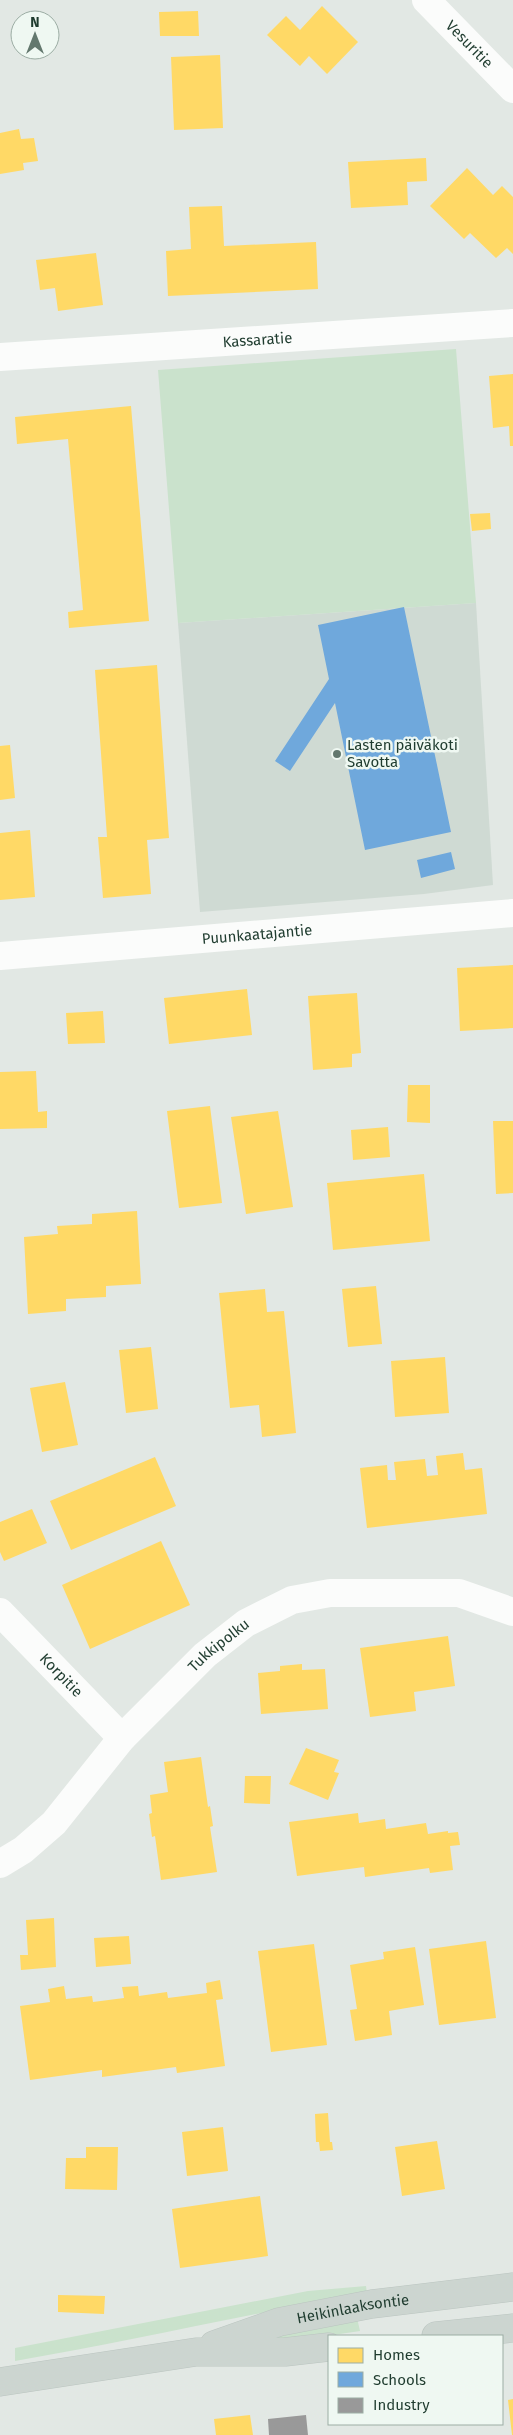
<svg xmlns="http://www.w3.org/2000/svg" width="513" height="2435" viewBox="0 0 513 2435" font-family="'Fira Sans',sans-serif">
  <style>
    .built { fill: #cfdad3 }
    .green { fill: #cae2cc }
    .homes { fill: #ffd966 }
    .schools { fill: #6fa8dc }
    .industry { fill: #999 }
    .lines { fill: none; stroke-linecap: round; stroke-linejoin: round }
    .major-casing { stroke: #bbc5c0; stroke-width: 29 }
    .minor { stroke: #fbfcfb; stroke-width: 28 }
    .major { stroke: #ccd5d0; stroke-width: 28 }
    .poi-dot { fill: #63786e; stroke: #eff8f2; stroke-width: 2 }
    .labels { text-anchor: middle; stroke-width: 5; stroke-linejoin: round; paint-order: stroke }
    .street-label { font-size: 15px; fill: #1f3c2f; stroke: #eff8f2 }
    .poi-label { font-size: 15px; fill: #1f3c2f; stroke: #eff8f2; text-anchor: start }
  </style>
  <rect width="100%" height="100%" fill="#e2e8e4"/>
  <path class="built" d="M 476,603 L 493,885 L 424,894 L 200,912 L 178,623 Z"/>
  <path class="green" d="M 456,349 L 476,603 L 178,623 L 158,370 Z
    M 366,2286 L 367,2294 C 249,2313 133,2341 15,2361 L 15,2348 L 308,2291 Z
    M 357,2318 L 360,2331 L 279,2343 L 277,2335 Z"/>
  <path class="homes" d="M 322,6 L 358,42 L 327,74 L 309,56 L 300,66 L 267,35 L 286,16 L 300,30 Z
    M 198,11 L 199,36 L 160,36 L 159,12 Z
    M 220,55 L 223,128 L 174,130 L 171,57 Z
    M 19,129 L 21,139 L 34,138 L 38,161 L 23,163 L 24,170 L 0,174 L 0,133 Z
    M 426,158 L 427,181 L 407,182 L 408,205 L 351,208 L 348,162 Z
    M 467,168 L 493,195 L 502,186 L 513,197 L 513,254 L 507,248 L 496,258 L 470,233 L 464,239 L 430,206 Z
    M 222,206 L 224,246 L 316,242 L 318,289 L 168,296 L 166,251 L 191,249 L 189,207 Z
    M 96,253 L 103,305 L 58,311 L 55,288 L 40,290 L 36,260 Z
    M 513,374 L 513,446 L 510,446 L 509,426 L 493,428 L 489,376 Z
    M 131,406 L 149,621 L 69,628 L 68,612 L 83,610 L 68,439 L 17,444 L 15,417 Z
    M 490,513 L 491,529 L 472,531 L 470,514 Z
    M 157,665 L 169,838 L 147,840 L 151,894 L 103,898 L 98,837 L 107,837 L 95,670 Z
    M 10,745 L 15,798 L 0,800 L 0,746 Z
    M 30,830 L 35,897 L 0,900 L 0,833 Z
    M 513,965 L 513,1028 L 460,1031 L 457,968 Z
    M 247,989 L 252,1035 L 169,1044 L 164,998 Z
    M 357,993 L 361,1053 L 352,1054 L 352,1067 L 313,1070 L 308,996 Z
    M 103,1011 L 105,1043 L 68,1044 L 66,1013 Z
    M 36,1071 L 38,1112 L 47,1111 L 47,1128 L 0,1129 L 0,1072 Z
    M 408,1085 L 430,1085 L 430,1123 L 407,1122 Z
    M 210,1106 L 222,1203 L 179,1208 L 167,1111 Z
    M 278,1111 L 293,1207 L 246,1214 L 231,1117 Z
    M 493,1121 L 513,1121 L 513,1193 L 496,1194 Z
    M 388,1127 L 390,1157 L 353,1160 L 351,1130 Z
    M 424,1174 L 430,1241 L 333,1250 L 327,1183 Z
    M 137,1211 L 141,1284 L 106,1286 L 106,1297 L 66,1299 L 66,1311 L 28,1314 L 24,1237 L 58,1234 L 57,1226 L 92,1224 L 92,1214 Z
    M 376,1286 L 382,1344 L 348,1347 L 342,1289 Z
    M 265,1289 L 267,1312 L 284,1311 L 296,1433 L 262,1437 L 259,1405 L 230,1408 L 219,1293 Z
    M 151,1347 L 158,1409 L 126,1413 L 119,1350 Z
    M 445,1357 L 449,1413 L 395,1417 L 391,1361 Z
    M 65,1382 L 78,1445 L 42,1452 L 30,1388 Z
    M 463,1453 L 465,1470 L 482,1468 L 487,1514 L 367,1528 L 360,1468 L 387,1465 L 388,1480 L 396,1480 L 394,1462 L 425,1459 L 427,1476 L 438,1475 L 436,1456 Z
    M 155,1457 L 176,1506 L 71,1550 L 50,1501 Z
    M 32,1509 L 47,1543 L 4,1561 L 0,1552 L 0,1522 Z
    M 161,1541 L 190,1605 L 90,1649 L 62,1585 Z
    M 448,1636 L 455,1686 L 414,1692 L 416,1711 L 370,1717 L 360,1648 Z
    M 302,1664 L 302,1670 L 325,1669 L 328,1709 L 261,1714 L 258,1673 L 280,1671 L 280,1666 Z
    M 306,1748 L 339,1760 L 334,1772 L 339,1773 L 328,1800 L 289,1784 Z
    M 201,1757 L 208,1807 L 210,1806 L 213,1826 L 210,1827 L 217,1872 L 161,1880 L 155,1836 L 152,1837 L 149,1814 L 152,1813 L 150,1795 L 168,1792 L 164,1762 Z
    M 245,1776 L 271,1776 L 270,1804 L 244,1803 Z
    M 358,1813 L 359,1823 L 385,1819 L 386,1829 L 426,1823 L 428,1834 L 448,1831 L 448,1833 L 458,1832 L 460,1845 L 450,1846 L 453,1870 L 430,1873 L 429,1868 L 365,1877 L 364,1867 L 297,1876 L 289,1822 Z
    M 54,1918 L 56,1967 L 21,1970 L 20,1955 L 28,1955 L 26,1920 Z
    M 129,1936 L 131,1964 L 96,1967 L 94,1938 Z
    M 486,1941 L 496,2018 L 439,2025 L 429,1949 Z
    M 314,1944 L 327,2045 L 271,2052 L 258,1951 Z
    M 415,1947 L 424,2005 L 389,2011 L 392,2035 L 355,2041 L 350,2010 L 357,2009 L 350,1965 L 384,1959 L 383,1952 Z
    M 220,1980 L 223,1999 L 216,2000 L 225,2066 L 177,2073 L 176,2067 L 102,2077 L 102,2070 L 30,2080 L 20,2006 L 50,2002 L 48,1989 L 64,1986 L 66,1999 L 92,1996 L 93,2002 L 124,1998 L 122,1987 L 138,1986 L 139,1996 L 167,1992 L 168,1998 L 207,1993 L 206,1983 Z
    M 328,2113 L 330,2142 L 332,2142 L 333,2150 L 320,2151 L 319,2142 L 316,2142 L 315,2114 Z
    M 223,2127 L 228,2171 L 187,2176 L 182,2132 Z
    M 437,2141 L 445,2189 L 402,2196 L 395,2147 Z
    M 86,2147 L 118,2147 L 117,2190 L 65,2189 L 66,2158 L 86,2158 Z
    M 260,2196 L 268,2256 L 180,2268 L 172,2209 Z
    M 58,2295 L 105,2296 L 104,2314 L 58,2312 Z
    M 513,2399 L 513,2435 L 512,2435 L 508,2400 Z
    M 250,2415 L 253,2435 L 216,2435 L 214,2419 Z"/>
  <path class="schools" d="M 404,607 L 451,832 L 365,850 L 335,703 L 290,771 L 275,761 L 329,679 L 318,625 Z
    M 451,852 L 455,869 L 421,878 L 417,860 Z"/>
  <path class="industry" d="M 306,2415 L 308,2435 L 269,2435 L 268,2419 Z"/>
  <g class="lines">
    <g class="major-casing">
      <g id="major">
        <path d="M 436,2336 L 513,2328"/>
        <path id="s6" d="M 214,2345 L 279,2322 L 372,2304 L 513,2287"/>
        <path d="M 0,2382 L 196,2352 L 285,2352 L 329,2347"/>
      </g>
    </g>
    <g class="minor">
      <path id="s1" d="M 426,0 L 513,89"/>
      <path id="s2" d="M 0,357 L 513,323"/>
      <path id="s3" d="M 0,956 L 513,913"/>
      <path id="s4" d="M 0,1612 L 122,1738"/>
      <path id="s5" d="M 0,1864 L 23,1850 L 54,1823 L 122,1738 L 205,1655 L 246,1623 L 292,1600 L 330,1593 L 459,1593 L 513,1612"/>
    </g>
    <use href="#major" class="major"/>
  </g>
  <circle class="poi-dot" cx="337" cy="754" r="5"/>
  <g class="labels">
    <g class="street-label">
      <text dy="5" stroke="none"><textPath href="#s1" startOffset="62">Vesuritie</textPath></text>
      <text dy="5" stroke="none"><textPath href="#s2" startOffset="258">Kassaratie</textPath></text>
      <text dy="5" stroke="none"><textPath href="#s3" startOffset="258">Puunkaatajantie</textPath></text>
      <text dy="5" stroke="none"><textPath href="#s5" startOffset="311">Tukkipolku</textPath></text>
      <text dy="5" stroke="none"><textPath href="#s4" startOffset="88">Korpitie</textPath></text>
      <text dy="5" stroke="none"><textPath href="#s6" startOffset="144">Heikinlaaksontie</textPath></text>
    </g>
    <g class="poi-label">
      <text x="347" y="750">Lasten päiväkoti<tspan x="347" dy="17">Savotta</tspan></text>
    </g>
  </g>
  <rect x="328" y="2335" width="175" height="90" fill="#eff8f2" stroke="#9cada4"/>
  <rect x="338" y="2348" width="25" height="15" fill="#ffd966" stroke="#9cada4"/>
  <text x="373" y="2360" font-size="15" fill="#1f3c2f">Homes</text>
  <rect x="338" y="2372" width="25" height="15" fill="#6fa8dc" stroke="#9cada4"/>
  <text x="373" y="2385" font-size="15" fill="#1f3c2f">Schools</text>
  <rect x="338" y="2398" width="25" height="15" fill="#999999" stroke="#9cada4"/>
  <text x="373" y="2410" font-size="15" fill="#1f3c2f">Industry</text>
  <g transform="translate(35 35)"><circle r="24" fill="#eff8f2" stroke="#9cada4"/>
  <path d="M0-4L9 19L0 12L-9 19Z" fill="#63786e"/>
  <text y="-8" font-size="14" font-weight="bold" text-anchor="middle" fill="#1f3c2f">N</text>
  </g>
</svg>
